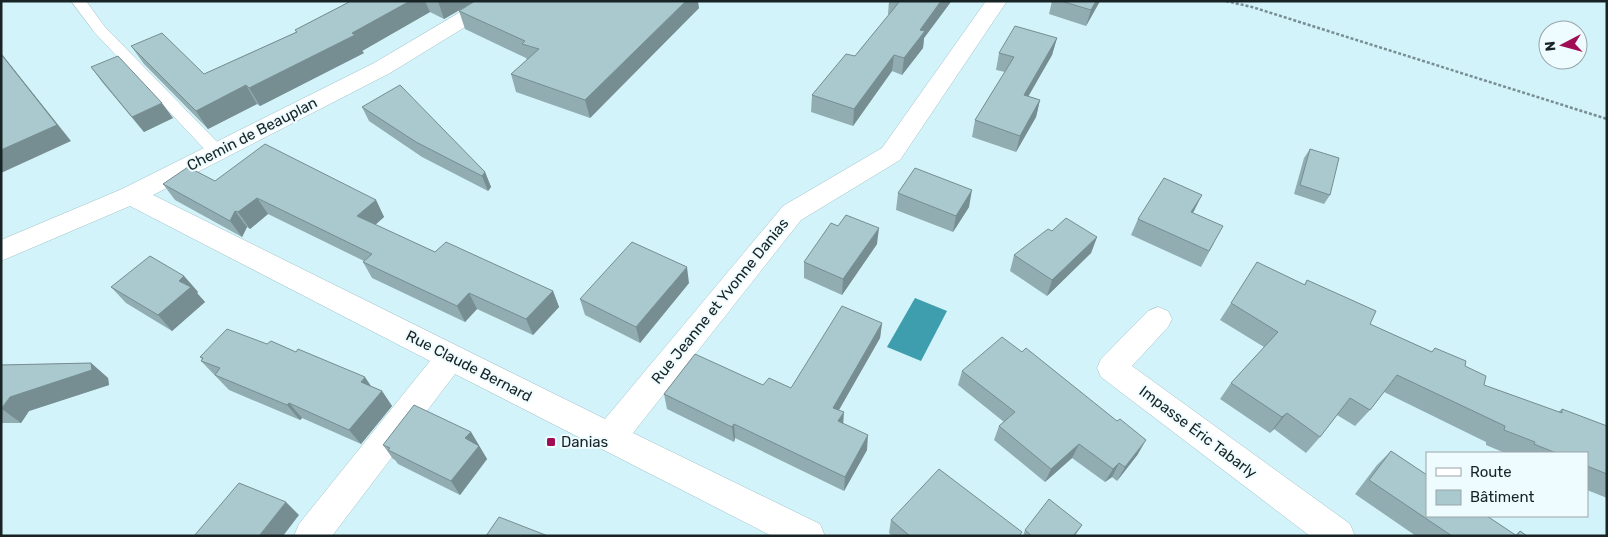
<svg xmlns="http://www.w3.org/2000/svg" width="1608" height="537" viewBox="0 0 1608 537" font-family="Rubik,sans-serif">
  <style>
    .water { fill: #3e9eae }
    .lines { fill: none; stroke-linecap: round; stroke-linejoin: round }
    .lane-casing { stroke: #a2c2c8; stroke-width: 1 }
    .street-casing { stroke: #a2c2c8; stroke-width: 1 }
    .path { stroke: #778e93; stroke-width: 2.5; stroke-dasharray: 3 2; stroke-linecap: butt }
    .lane { fill: #fff; fill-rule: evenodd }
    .street { fill: #fff; fill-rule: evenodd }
    .wall { fill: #91adb2 }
    .shaded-wall { fill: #768d91 }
    .building { fill: #a9c9cf; stroke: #768d91 }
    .poi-dot { fill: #a00d54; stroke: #effcff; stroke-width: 2 }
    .labels { text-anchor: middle; stroke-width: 4; stroke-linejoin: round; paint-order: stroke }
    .street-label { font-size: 15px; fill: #172325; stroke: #effcff }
    .poi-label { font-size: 15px; fill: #172325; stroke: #effcff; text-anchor: start }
  </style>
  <rect width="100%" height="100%" fill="#d2f3fa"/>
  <path class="water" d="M 915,298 L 947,311 L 921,361 L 887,347 Z"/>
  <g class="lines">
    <g class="lane-casing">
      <path id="lane" d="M 71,1 L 86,1 L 105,27 L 222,147 L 225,151 L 222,155 L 216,157 L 210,155 L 95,33 Z"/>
    </g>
    <g class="street-casing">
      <path id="street" d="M 479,1 L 504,1 L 501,5 L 390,73 L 153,195 L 605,419 L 783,206 L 882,148 L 986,1 L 1007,1 L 900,160 L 801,220 L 633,433 L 820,524 L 825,536 L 772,536 L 455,374 L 332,536 L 294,536 L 299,524 L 430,361 L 130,206 L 1,261 L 1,240 L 122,189 L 374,63 Z
        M 1158,307 L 1168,311 L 1172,319 L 1168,327 L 1132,366 L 1350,524 L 1355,536 L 1310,536 L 1101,377 L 1097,368 L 1101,359 L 1148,311 Z"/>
    </g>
    <path class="path" d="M 1226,1 L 1252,7 L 1607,119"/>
    <use href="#lane" class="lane"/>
    <use href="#street" class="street"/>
  </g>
  <path class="wall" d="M 351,1 L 475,1 L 444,19 L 430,12 L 362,51 L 364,53 L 260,106 L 257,104 L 208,129 L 144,64 L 131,46 L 204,74 L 296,32 L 295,30 Z
    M 889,1 L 951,1 L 950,3 L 924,38 L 923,48 L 902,75 L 892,71 L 853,126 L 811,112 L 812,95 L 855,56 L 889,15 L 888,14 Z
    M 1052,1 L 1100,1 L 1086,26 L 1049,14 Z
    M 699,8 L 590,118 L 516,92 L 511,74 L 527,60 L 526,58 L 465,29 L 459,11 Z
    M 1057,38 L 1052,55 L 1028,96 L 1040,100 L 1036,117 L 1016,152 L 972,137 L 975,120 L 1005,72 L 996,70 L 999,53 Z
    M 91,67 L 173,118 L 144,132 L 102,82 Z
    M 362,107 L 485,172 L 491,187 L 488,191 L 422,157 L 369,121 Z
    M 1310,149 L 1330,195 L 1324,204 L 1294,194 L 1304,158 Z
    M 215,181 L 376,200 L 384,217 L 375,225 L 435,252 L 553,291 L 559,307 L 533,335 L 477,309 L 465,322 L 372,278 L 363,262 L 364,261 L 268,214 L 250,229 L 247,227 L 242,237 L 175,200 L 163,184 Z
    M 898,193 L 969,207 L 953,232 L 896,210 Z
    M 1192,213 L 1214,243 L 1201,267 L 1131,235 L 1138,219 Z
    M 838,226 L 877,244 L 842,295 L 804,278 L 804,262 Z
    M 1052,231 L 1097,237 L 1091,253 L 1047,296 L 1010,271 L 1014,255 Z
    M 184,276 L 198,292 L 197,293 L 205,302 L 172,331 L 126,303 L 111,287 Z
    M 1307,280 L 1370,324 L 1432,352 L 1435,348 L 1465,366 L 1484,385 L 1558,412 L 1562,409 L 1607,426 L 1607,498 L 1587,490 L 1587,453 L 1505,453 L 1486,445 L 1486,442 L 1384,392 L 1370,410 L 1355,426 L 1337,415 L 1320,437 L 1306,453 L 1274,429 L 1270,433 L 1220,399 L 1231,383 L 1264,347 L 1220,320 L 1231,303 L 1304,285 Z
    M 689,283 L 640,343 L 585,315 L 580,299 Z
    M 882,323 L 880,338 L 839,410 L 843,424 L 867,450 L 844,491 L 735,438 L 734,442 L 667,409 L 664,394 L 763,385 L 791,388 Z
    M 200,357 L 370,386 L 382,391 L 392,406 L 361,444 L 302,418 L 300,420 L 229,390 L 201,361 L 202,359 Z
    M 91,363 L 108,378 L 109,385 L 29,411 L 21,423 L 1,423 L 1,365 Z
    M 962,371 L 1138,454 L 1117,481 L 1112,477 L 1105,482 L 1072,458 L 1045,482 L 994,440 L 999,426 L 1004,422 L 958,385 Z
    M 471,432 L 487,459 L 460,495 L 398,464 L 395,460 L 393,459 L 383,445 Z
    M 1391,451 L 1515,535 L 1520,531 L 1527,536 L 1416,536 L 1355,494 L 1377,465 Z
    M 891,520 L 1020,536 L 892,536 L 889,533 Z
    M 1082,525 L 1075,536 L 1023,536 L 1025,530 Z"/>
  <path class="shaded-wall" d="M 410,1 L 425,1 L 430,12 L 362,51 L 364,53 L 260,106 L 249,88 L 352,33 Z
    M 438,1 L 475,1 L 444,19 Z
    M 686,1 L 698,1 L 699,8 L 590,118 L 585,100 Z
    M 941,1 L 951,1 L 950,3 L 924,38 L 923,48 L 902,75 L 904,58 L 920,30 Z
    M 1096,1 L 1100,1 L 1086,26 L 1091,10 Z
    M 1057,38 L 1052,55 L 1020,111 L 1024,95 Z
    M 1,53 L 71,141 L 1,173 Z
    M 894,55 L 892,71 L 853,126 L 854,109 Z
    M 246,85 L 257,104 L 208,129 L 196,111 Z
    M 1040,100 L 1036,117 L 1016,152 L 1020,136 Z
    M 162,103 L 173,118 L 144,132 L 132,117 Z
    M 485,172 L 491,187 L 488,191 L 482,176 Z
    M 972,190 L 969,207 L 953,232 L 956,216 Z
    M 1202,195 L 1194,211 L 1183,229 L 1191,212 Z
    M 257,198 L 268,214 L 250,229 L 238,212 Z
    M 376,200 L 384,217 L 366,233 L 357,216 Z
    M 235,211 L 247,227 L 242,237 L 230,221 Z
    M 879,228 L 877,244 L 842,295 L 843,279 Z
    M 1097,237 L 1091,253 L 1047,296 L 1052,280 Z
    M 687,267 L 689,283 L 640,343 L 636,327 Z
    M 184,276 L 198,292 L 197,293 L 205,302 L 172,331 L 158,315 L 179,281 Z
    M 553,291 L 559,307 L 533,335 L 526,319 Z
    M 469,293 L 477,309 L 465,322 L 457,306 Z
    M 882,323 L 880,338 L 832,422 L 833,408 Z
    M 91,363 L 108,378 L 109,385 L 29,411 L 21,423 L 2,409 L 10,397 Z
    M 365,377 L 375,392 L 361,382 Z
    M 382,391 L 392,406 L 361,444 L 349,430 Z
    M 289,403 L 302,418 L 300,420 L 287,405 Z
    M 844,412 L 843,427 L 838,421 Z
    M 1287,413 L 1274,429 L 1270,433 L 1282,417 Z
    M 734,424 L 735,438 L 734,442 L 732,427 Z
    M 471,432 L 487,459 L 460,495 L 451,481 L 465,438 Z
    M 868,435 L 867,450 L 844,491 L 845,477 Z
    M 1146,440 L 1138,454 L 1117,481 L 1125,467 Z
    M 1079,444 L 1072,458 L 1045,482 L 1051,469 Z
    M 1119,463 L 1112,477 L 1105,482 L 1113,469 Z
    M 286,502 L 299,515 L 283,536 L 259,536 Z"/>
  <path class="building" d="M 351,1 L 410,1 L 352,33 L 355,35 L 249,88 L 246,85 L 196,111 L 131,46 L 162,33 L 204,74 L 297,32 L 295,30 Z
    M 475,1 L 686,1 L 585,100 L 511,74 L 539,49 L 522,44 L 525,41 L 459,11 Z
    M 900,1 L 941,1 L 920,30 L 925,31 L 904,58 L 894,55 L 854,109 L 812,95 L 846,54 L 855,56 Z
    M 1061,1 L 1096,1 L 1091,10 Z
    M 1015,26 L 1057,38 L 1024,95 L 1040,100 L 1020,136 L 975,120 L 1014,57 L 999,53 Z
    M 1,54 L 57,125 L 1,150 Z
    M 118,56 L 162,103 L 132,117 L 91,67 Z
    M 400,85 L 485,172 L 482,176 L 416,142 L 362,107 Z
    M 265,144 L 376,200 L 357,216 L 435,252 L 446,242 L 553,291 L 526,319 L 469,293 L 457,306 L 363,262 L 372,254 L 257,198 L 238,212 L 235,211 L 230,221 L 163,184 L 188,167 L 215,181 Z
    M 1310,149 L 1339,158 L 1330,195 L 1300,185 Z
    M 915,168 L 972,190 L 956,216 L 898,193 Z
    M 1164,178 L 1202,195 L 1191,212 L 1223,226 L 1209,251 L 1138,219 Z
    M 846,215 L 879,228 L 843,279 L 804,262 L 831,223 L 838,226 Z
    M 1066,218 L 1097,237 L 1052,280 L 1014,255 L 1048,229 L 1052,231 Z
    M 632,242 L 687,267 L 636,327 L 580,299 Z
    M 150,256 L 184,276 L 179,281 L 191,287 L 158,315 L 111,287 Z
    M 1257,262 L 1305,285 L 1307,280 L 1376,311 L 1370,324 L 1432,352 L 1435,348 L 1466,361 L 1465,366 L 1486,376 L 1484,385 L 1562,413 L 1562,409 L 1607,426 L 1607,474 L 1587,466 L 1587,453 L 1556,453 L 1534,444 L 1535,442 L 1504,430 L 1505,426 L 1397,375 L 1370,410 L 1350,398 L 1320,437 L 1287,413 L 1282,417 L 1231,383 L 1278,332 L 1231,303 Z
    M 842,306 L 882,323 L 833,408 L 844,412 L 838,421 L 868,435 L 845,477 L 734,424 L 732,427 L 664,394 L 695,354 L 763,385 L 769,378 L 791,388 Z
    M 227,329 L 267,344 L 271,341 L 296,352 L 298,349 L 365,377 L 361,382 L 382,391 L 349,430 L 289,403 L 287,405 L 215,375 L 220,368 L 201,361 L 203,358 L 200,357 Z
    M 1002,337 L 1022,352 L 1026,348 L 1117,421 L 1120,419 L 1146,440 L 1125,467 L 1119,463 L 1113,469 L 1079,444 L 1051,469 L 999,426 L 1015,412 L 962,371 Z
    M 91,363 L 92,370 L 10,397 L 1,409 L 1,365 Z
    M 414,405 L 471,432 L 465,438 L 479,446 L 451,481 L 388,450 L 390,448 L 383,445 Z
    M 1391,451 L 1427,475 L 1427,516 L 1487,516 L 1517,536 L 1452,536 L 1369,480 Z
    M 939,469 L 1022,532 L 1019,536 L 910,536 L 891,520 Z
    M 239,483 L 286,502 L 259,536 L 194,536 Z
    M 1049,499 L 1082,525 L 1073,536 L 1032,536 L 1025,530 Z
    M 499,517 L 548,536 L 486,536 Z
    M 1520,531 L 1527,536 L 1517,536 Z"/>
  <rect class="poi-dot" x="546" y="437" width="10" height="10" rx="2.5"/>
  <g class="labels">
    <g class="street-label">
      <text transform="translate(252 134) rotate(-27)" y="5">Chemin de Beauplan</text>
      <text transform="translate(720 301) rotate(-51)" y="5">Rue Jeanne et Yvonne Danias</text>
      <text transform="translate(469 366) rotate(27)" y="5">Rue Claude Bernard</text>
      <text transform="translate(1198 432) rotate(37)" y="5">Impasse Éric Tabarly</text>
    </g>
    <g class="poi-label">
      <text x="561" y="447">Danias</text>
    </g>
  </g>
  <rect width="1608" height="537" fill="none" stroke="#172325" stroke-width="5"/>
  <rect x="1426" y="452" width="162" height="65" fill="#effcff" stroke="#99a5a8"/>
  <rect x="1436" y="468" width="25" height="8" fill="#ffffff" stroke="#99a5a8"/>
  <text x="1470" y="477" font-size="15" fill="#172325">Route</text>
  <rect x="1436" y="490" width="25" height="15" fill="#a9c9cf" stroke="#99a5a8"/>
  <text x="1470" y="502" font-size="15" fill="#172325">Bâtiment</text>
  <g transform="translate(1563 45) rotate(264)"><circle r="24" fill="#effcff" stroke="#99a5a8"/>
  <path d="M0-4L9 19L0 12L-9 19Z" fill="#a00d54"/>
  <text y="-8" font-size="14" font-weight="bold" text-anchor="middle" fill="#172325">N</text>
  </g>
</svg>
